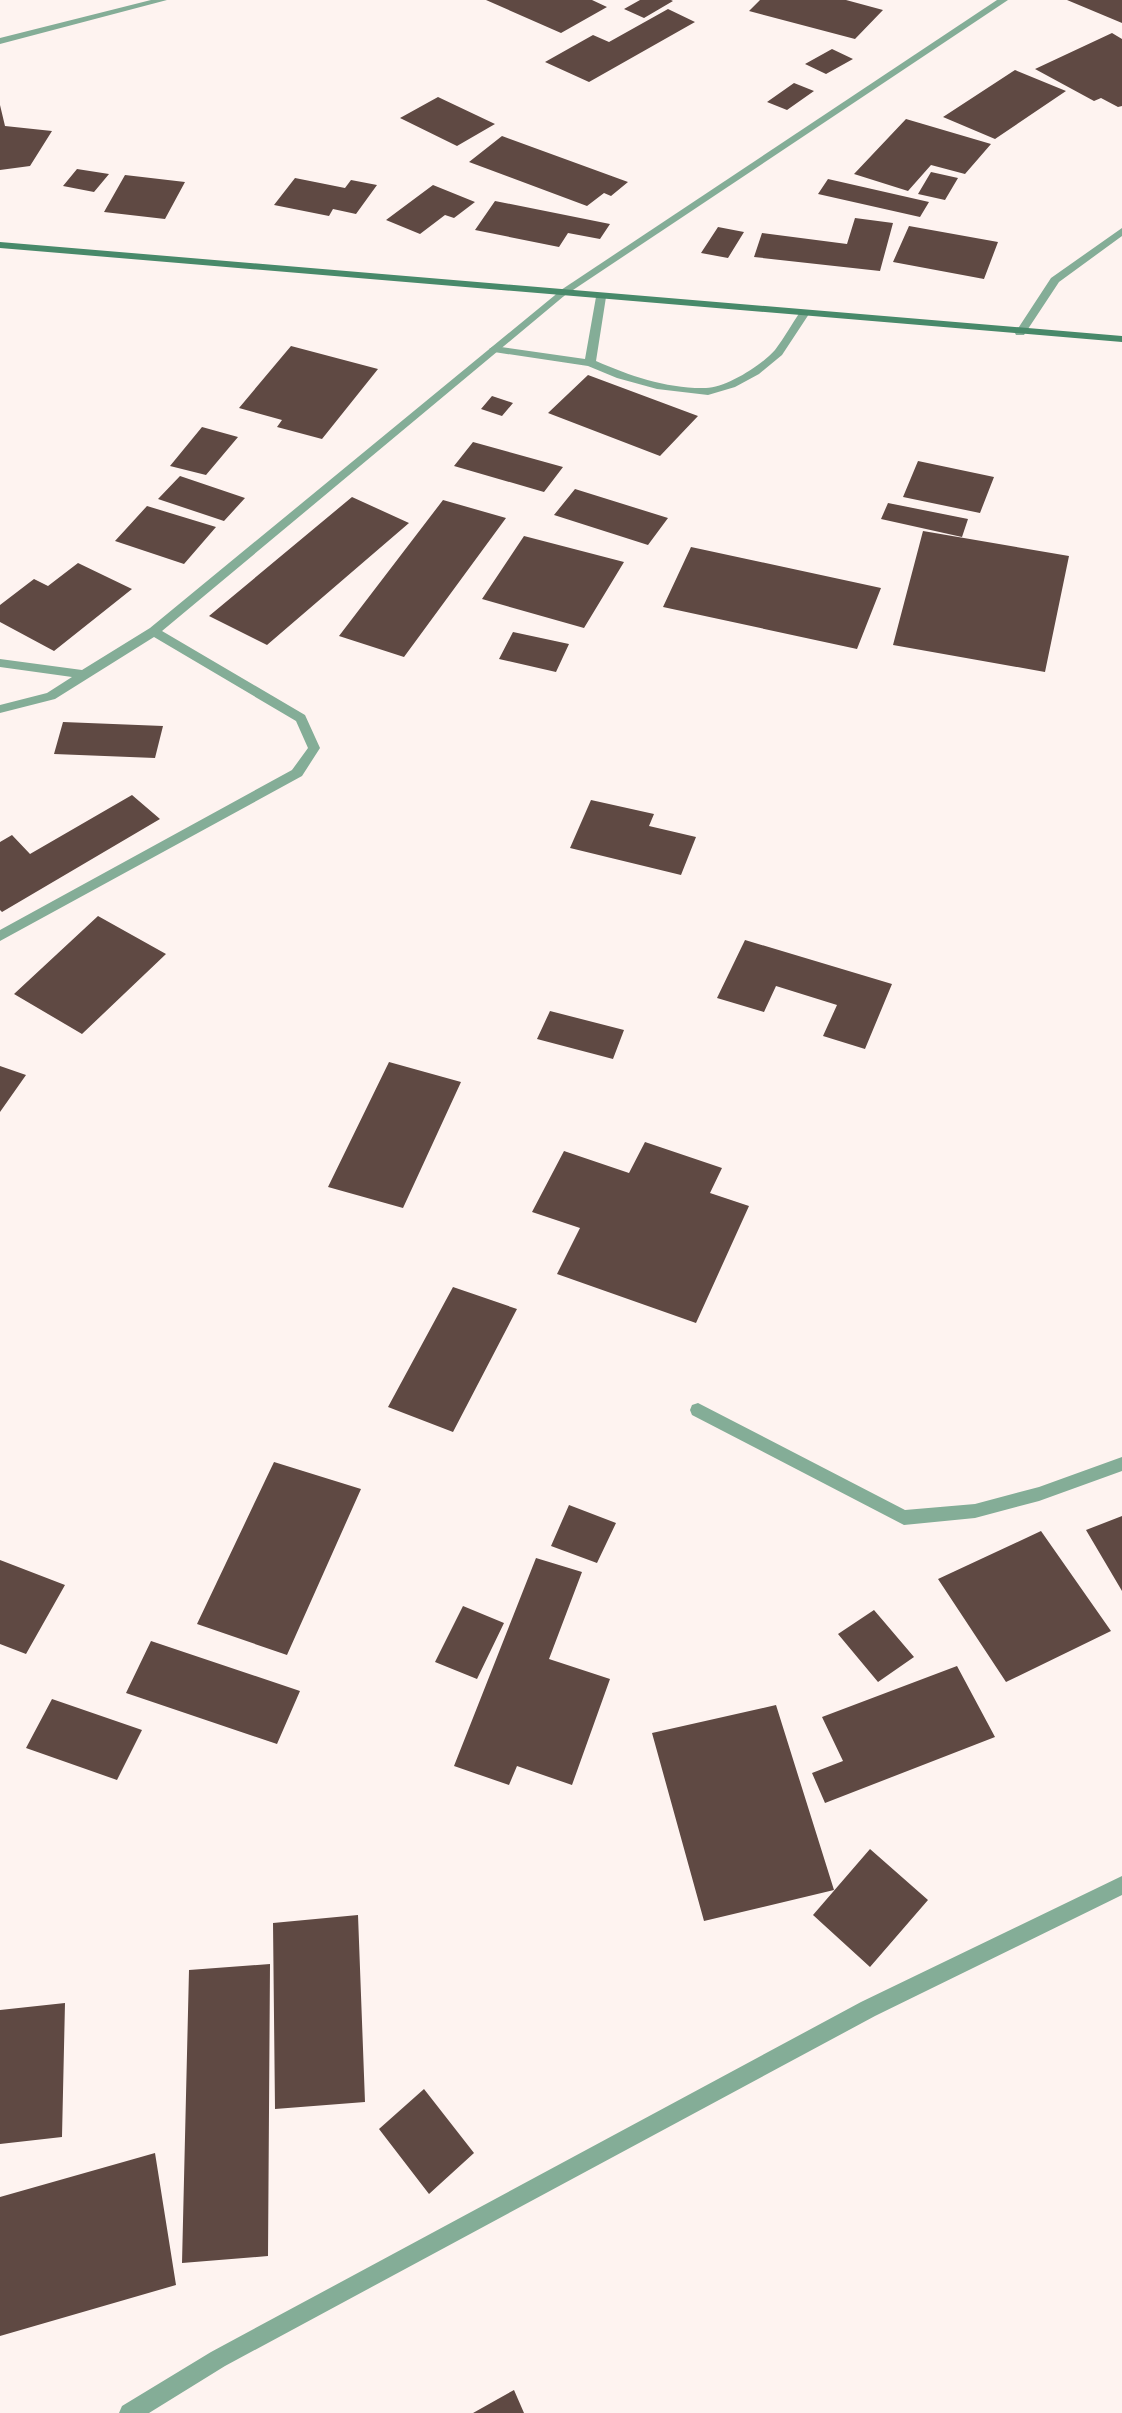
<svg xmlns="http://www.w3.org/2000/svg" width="1122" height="2413" viewBox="0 0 1122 2413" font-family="'Crimson Pro',serif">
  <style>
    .building { fill: #5f4943 }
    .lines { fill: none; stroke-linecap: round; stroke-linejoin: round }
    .service { fill: #84ad97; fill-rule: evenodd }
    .minor { fill: #84ad97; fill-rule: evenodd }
    .tertiary { fill: #84ad97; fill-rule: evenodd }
    .secondary { fill: #48896a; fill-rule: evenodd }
  </style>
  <rect width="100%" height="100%" fill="#fef3f0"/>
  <path class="building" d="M 486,0 L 592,0 L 607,7 L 561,33 Z
    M 640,0 L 671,0 L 673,1 L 644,18 L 624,9 Z
    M 760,0 L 846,0 L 883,10 L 855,39 L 749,11 Z
    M 1067,0 L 1122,0 L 1122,23 Z
    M 668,9 L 695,22 L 589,82 L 545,62 L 593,35 L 609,42 Z
    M 1112,33 L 1122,39 L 1122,106 L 1118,107 L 1101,98 L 1094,101 L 1035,69 Z
    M 832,49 L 853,59 L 826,74 L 805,64 Z
    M 1015,70 L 1066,91 L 995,139 L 943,117 Z
    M 794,83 L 814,91 L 787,110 L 767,102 Z
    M 438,97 L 495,124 L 457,146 L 400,118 Z
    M 0,105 L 5,126 L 52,131 L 30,166 L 0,170 Z
    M 906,119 L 991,144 L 965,174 L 931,165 L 908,191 L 854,174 Z
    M 502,136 L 628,182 L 611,196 L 604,193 L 587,206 L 469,162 Z
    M 77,169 L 109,174 L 94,192 L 63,186 Z
    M 931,172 L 958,178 L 945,200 L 918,194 Z
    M 125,175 L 185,182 L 165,219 L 104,212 Z
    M 295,178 L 345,188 L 351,180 L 377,185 L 356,214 L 333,209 L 329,216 L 274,205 Z
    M 828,179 L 929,202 L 920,217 L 818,194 Z
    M 433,185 L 475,202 L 454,218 L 445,215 L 420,234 L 386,220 Z
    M 495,201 L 610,224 L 600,239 L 568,233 L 559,247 L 475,230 Z
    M 855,218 L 893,223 L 880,271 L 754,257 L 762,233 L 847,244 Z
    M 909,226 L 998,242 L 984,279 L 893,262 Z
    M 718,227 L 744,232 L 728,258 L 701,253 Z
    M 291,346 L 378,369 L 322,439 L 277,427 L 282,420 L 239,408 Z
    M 588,375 L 698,416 L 660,456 L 548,413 Z
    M 492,396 L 513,403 L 502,416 L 481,409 Z
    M 202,427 L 238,437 L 206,475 L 170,466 Z
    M 473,442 L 563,467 L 544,492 L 454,466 Z
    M 918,461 L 994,477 L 980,513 L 903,497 Z
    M 180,476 L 245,498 L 224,521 L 158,499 Z
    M 575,489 L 668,518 L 648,545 L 554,515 Z
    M 352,497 L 409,523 L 267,645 L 209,616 Z
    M 443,500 L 506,518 L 404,657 L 339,636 Z
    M 888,503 L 968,519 L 962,537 L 881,519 Z
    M 147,506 L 216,527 L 184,564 L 115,541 Z
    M 923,531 L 1069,556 L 1045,672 L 893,645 Z
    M 524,536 L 624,562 L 584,628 L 482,599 Z
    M 691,547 L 881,588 L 857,649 L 663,607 Z
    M 78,563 L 132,589 L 54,651 L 0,622 L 0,605 L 34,579 L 48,586 Z
    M 513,632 L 569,644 L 556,672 L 499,659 Z
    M 63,722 L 163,726 L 155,758 L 54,754 Z
    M 132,795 L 160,819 L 2,912 L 0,910 L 0,842 L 12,835 L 30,854 Z
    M 591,800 L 654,814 L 649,826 L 696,837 L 681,875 L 570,848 Z
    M 98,916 L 166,954 L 82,1034 L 14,994 Z
    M 745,940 L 892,984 L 865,1049 L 823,1036 L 837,1005 L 776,986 L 764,1012 L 717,998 Z
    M 550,1011 L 624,1030 L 613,1059 L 537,1039 Z
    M 389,1062 L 461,1082 L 403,1208 L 328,1187 Z
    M 0,1066 L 26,1075 L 0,1112 Z
    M 645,1142 L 722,1168 L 710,1193 L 749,1206 L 696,1323 L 557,1274 L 580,1228 L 532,1212 L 564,1151 L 629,1173 Z
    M 453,1287 L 517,1309 L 453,1432 L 388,1407 Z
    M 274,1462 L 361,1489 L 287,1655 L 197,1624 Z
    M 569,1505 L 616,1523 L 597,1563 L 551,1546 Z
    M 1122,1516 L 1122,1591 L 1086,1530 Z
    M 1041,1531 L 1111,1631 L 1006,1682 L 938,1579 Z
    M 536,1558 L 582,1572 L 549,1659 L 610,1679 L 572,1785 L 517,1766 L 509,1785 L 454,1766 Z
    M 0,1560 L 65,1585 L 26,1654 L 0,1644 Z
    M 463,1606 L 504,1623 L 477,1679 L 435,1662 Z
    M 874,1610 L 914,1657 L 878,1682 L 838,1634 Z
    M 151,1641 L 300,1691 L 277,1744 L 126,1693 Z
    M 957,1666 L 995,1737 L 825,1803 L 812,1773 L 843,1761 L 822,1717 Z
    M 52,1699 L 142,1730 L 117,1780 L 26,1748 Z
    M 776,1705 L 834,1890 L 704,1921 L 652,1733 Z
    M 870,1849 L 928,1900 L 870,1967 L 813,1915 Z
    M 358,1915 L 365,2102 L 275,2109 L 273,1923 Z
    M 270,1964 L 268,2256 L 182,2263 L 189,1970 Z
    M 65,2003 L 62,2137 L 0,2144 L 0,2010 Z
    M 424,2089 L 474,2153 L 429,2194 L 379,2129 Z
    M 155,2153 L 176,2285 L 0,2336 L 0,2197 Z
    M 514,2390 L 524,2413 L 473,2413 Z"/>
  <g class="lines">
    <path class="service" d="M 1122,228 L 1122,236 L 1059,282 L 1024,335 L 1016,335 L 1015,333 L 1051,278 Z
      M 601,294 L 606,297 L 596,361 C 630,376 668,389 706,388 C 726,388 762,365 775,350 C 784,338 792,324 800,312 L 808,312 L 809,314 L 782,355 L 759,374 L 735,387 L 708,395 L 657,389 L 617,378 L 588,366 L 494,352 L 489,349 L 494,346 L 585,359 L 596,297 Z"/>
    <path class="minor" d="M 151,0 L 167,0 L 0,44 L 0,38 Z
      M 560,291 L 564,292 L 564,296 L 162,631 L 305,715 L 320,748 L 302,776 L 0,941 L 0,930 L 292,770 L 308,748 L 296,721 L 154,637 L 55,699 L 0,713 L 0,705 L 47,693 L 72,677 L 0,667 L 0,659 L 82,670 L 150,628 Z
      M 698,1403 L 905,1510 L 975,1504 L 1039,1487 L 1122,1457 L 1122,1471 L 1039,1501 L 975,1518 L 904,1525 L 692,1415 L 690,1410 L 692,1405 Z
      M 1122,1876 L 1122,1895 L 875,2016 L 225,2366 L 149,2413 L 119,2413 L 122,2406 L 211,2352 L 861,2002 Z"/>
    <path class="tertiary" d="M 997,0 L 1008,0 L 564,296 L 560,297 L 555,294 Z"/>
    <path class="secondary" d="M 0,242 L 1122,336 L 1122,342 L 0,248 Z"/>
  </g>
</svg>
